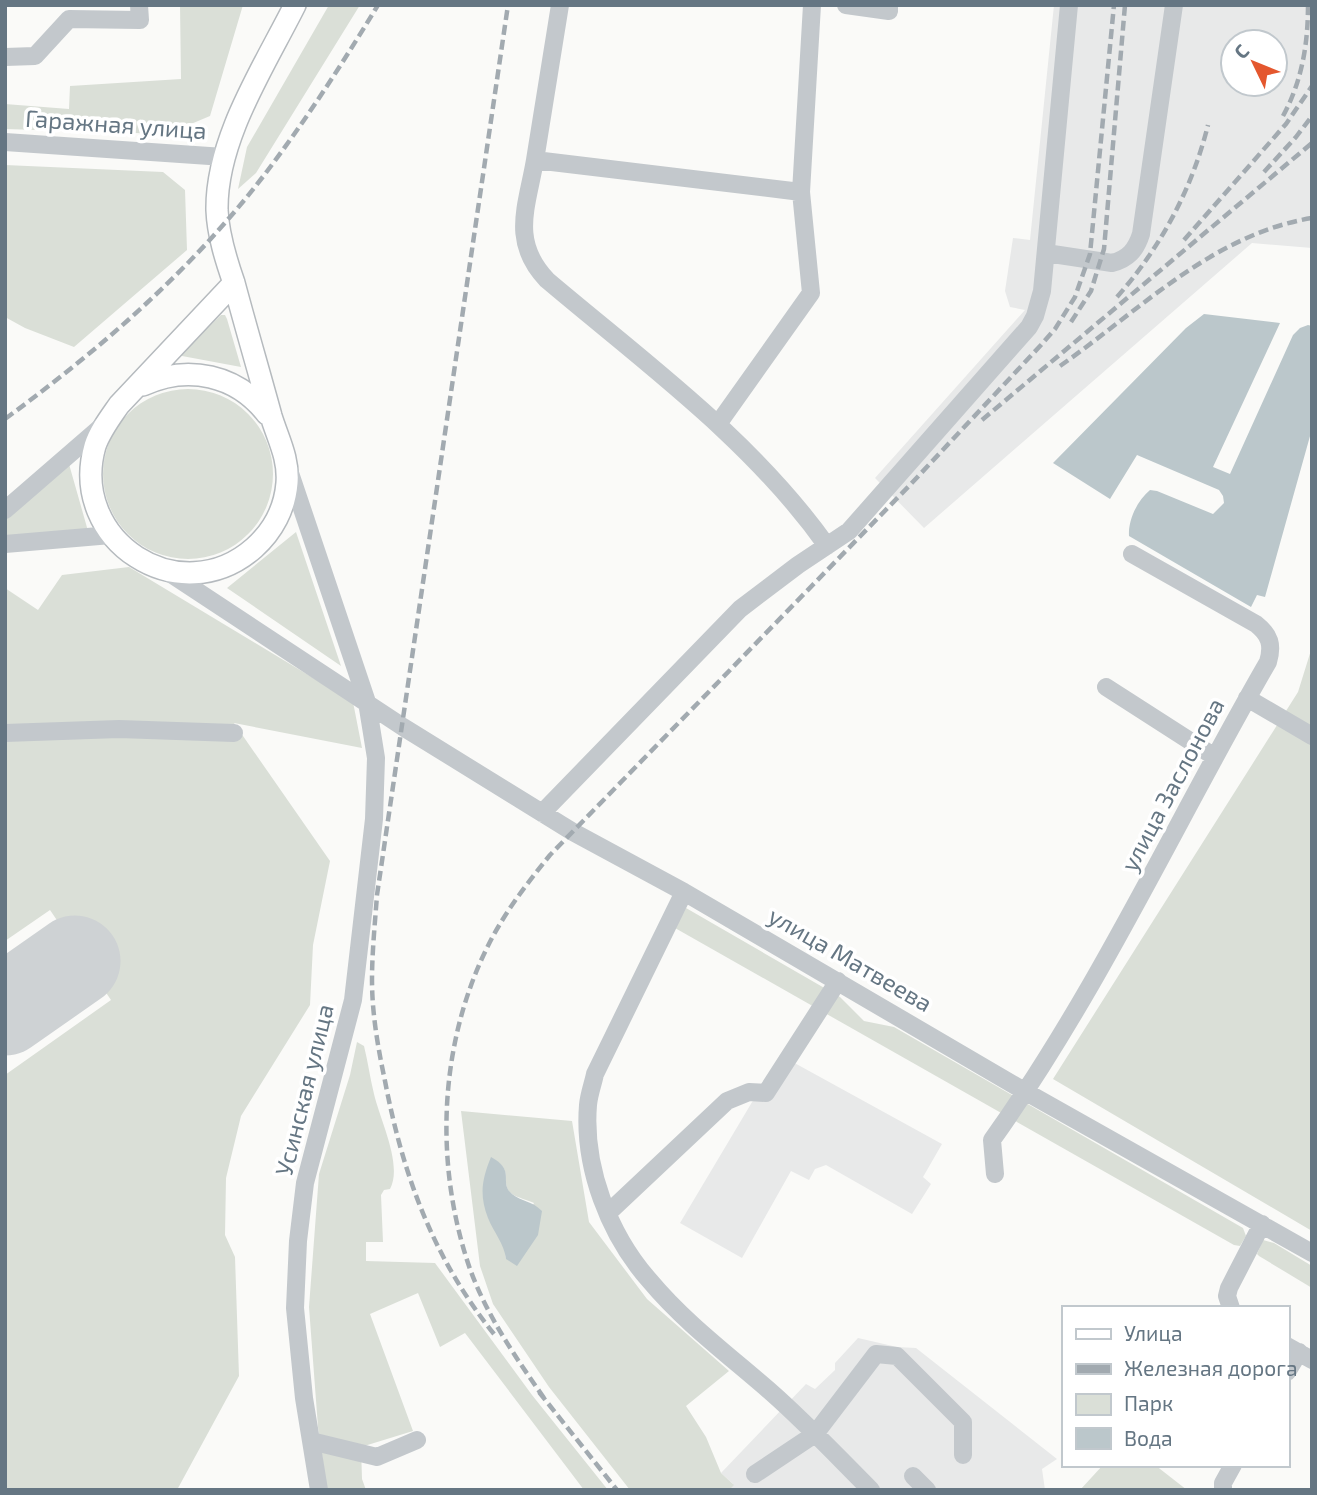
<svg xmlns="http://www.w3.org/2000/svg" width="1317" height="1495" viewBox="0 0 1317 1495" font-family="'Exo 2',sans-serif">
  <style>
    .built { fill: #e8e9e9; fill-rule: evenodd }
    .green { fill: #dadfd7; fill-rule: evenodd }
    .water { fill: #bbc7cb }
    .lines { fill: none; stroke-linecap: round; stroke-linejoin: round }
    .runway { stroke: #ced2d4; stroke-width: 91 }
    .major-casing { stroke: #b5babe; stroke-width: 24 }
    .minor { stroke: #c3c8cc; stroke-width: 18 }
    .major { stroke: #fff; stroke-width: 21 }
    .rail { stroke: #a2aab0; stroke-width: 4.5; stroke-dasharray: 10 5; stroke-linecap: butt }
    .labels { text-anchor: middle; stroke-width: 7; stroke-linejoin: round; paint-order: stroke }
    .street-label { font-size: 24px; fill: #657683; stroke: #fff }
  </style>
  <rect width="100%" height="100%" fill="#fafaf8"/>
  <path class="built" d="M 1054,5 L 1312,5 L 1312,248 L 1252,243 L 924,528 L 875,478 L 1025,310 L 1010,307 L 1005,291 L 1013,238 L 1030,240 ZM 1233,42 L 1275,42 L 1275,84 L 1233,84 Z
    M 780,1055 L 942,1144 L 923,1177 L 931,1184 L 912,1214 L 826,1165 L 815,1169 L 809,1180 L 791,1171 L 742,1258 L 680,1223 Z
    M 858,1338 L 897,1347 L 916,1348 L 1057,1459 L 1042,1469 L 1045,1490 L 729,1490 L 733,1484 L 721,1473 L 806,1384 L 815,1389 L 835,1370 L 835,1363 Z"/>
  <path class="green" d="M 180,5 L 243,5 L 210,116 L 167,134 L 5,129 L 5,104 L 69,109 L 70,86 L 181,79 Z
    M 329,5 L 360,5 L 256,173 L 238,189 L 247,147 Z
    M 5,165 L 163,172 L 185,190 L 187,250 L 74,347 L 25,328 L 5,317 Z
    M 221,315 L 225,315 L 227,319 L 241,367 L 182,356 L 181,353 Z
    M103 474a85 85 0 1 1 170 0a85 85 0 1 1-170 0Z
    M 69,464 L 88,531 L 5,537 L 5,520 Z
    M 296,532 L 341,666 L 227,588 Z
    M 129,567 L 353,702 L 362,748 L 234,723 L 330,861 L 313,945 L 310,1005 L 241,1116 L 226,1178 L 225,1235 L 235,1257 L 239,1376 L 177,1490 L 5,1490 L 5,1075 L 111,1000 L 50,910 L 5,941 L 5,588 L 38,610 L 62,575 Z
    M 1312,647 L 1312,1231 L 1053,1079 L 1298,692 Z
    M 686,908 L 840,997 L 864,1021 L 894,1027 L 1243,1228 L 1246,1236 L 1240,1246 L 1234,1245 L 675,928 Z
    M 357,1042 L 364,1046 C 368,1062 370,1078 374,1094 C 380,1120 403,1165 390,1189 L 384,1190 L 381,1195 L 383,1242 L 366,1242 L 366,1261 L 435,1263 L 532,1395 L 608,1490 L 584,1490 L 465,1333 L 440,1347 L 418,1293 L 370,1314 L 413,1431 L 361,1447 L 362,1479 L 366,1490 L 327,1490 L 318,1427 L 309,1307 L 319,1174 L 350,1075 Z
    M 461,1111 L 572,1121 L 589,1222 L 647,1299 L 729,1371 L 686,1406 L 706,1437 L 721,1473 L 734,1485 L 729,1490 L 630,1490 L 549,1387 L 493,1304 L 480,1266 ZM 491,1158 C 517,1171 498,1183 512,1194 C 518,1198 528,1200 534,1203 L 506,1259 Z
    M 1263,1240 L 1274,1243 L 1312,1266 L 1312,1288 L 1259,1256 L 1257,1254 Z
    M 1103,1465 L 1155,1465 L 1187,1490 L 1080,1490 Z"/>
  <path class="water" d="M 1204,314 L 1280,323 L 1213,467 L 1230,474 L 1293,335 L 1300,328 L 1308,325 L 1312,326 L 1312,429 L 1265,597 L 1257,595 L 1251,607 L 1129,536 C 1128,520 1137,501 1150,490 L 1157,491 L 1213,514 L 1224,503 L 1223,496 L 1219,490 L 1137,455 L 1110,499 L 1053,463 L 1186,328 Z
    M 491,1157 C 517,1171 498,1182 512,1194 C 522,1202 531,1200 542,1211 L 538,1235 L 517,1266 L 506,1259 C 504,1243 494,1233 488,1218 C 479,1195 482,1179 491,1157 Z"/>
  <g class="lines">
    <path class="runway" d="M 5,1010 L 75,961"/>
    <g class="major-casing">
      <path id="major" d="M 234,283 L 119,405 C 110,418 100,431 95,446 C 68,541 180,613 254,548 C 273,531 285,508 287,483 C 289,458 278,439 271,416 C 259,372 246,328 234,283 C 226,260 218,235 217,210 C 216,139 264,67 295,5
        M 143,385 C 188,364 237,375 267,414"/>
    </g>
    <path class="minor" d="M 812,5 L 801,192 L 535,160 C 527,207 510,241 547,280 C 645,363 752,440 827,546
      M 846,5 L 889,11 L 889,5
      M 5,57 L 35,56 L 69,19 L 140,20 L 139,5
      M 5,142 L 224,157
      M 535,160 L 560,5
      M 1046,253 L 1112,263 C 1128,259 1136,250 1141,234 L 1174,5
      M 718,424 L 811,293 L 801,192
      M 289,470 L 367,702 L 376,758 L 374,819 L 353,1000 L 305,1183 L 298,1241 L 295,1308 L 304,1398 L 319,1490
      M 5,510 L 102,426
      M 5,544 L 111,535
      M 165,570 L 403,727 L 573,832 L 684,892 L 1026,1092 L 1312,1253
      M 1106,687 L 1215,757
      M 1247,698 L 1312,736
      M 5,733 L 119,729 L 234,733
      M 542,813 L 740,609 L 798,565 L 849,531 L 1029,327 L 1035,316 L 1042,291 L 1069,5
      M 684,892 L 595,1074 C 593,1084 589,1094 588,1105 C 583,1167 609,1235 650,1281 C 685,1323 731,1357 772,1393 C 806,1423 838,1457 871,1490
      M 995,1174 L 992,1140 C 1099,990 1176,821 1268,662 C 1273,645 1270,635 1256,624 L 1132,554
      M 608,1213 L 727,1101 L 749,1092 L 766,1093 L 838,981
      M 1231,1308 L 1227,1296 L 1229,1288 L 1262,1224
      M 1287,1346 L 1312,1360
      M 1287,1372 L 1299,1352
      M 311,1441 L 377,1457 L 417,1440
      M 755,1474 L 815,1434 L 876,1354 L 897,1356 L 963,1422 L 963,1455
      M 913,1476 L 927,1490
      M 1223,1490 L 1223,1483 L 1233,1465"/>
    <use href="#major" class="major"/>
    <path class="rail" d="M 1283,116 C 1302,81 1308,44 1308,5
      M 1264,172 L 1296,137 L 1312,116
      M 1184,240 L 1286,124 L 1312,86
      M 1117,297 C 1161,247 1192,189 1208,125
      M 1071,322 L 1091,291 L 1104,249 L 1125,5
      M 1060,366 C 1139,311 1213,234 1312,218
      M 5,419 C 103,347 195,267 268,170 C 308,117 344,61 378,5
      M 982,420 L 1312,143
      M 494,1334 C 433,1258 403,1175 385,1081 C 378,1048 372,1014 372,980 C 372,952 375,923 377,895 L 508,5
      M 539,1392 L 617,1490
      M 544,1398 C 516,1358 487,1316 470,1269 C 433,1162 439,1038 492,938 C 508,908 529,881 550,855 L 910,485 L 1041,345 L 1055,329 L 1075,297 L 1090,254 L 1114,5"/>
  </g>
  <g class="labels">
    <g class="street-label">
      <text transform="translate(116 125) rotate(4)" y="8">Гаражная улица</text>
      <text transform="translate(1173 785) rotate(-62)" y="8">улица Заслонова</text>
      <text transform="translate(850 960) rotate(30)" y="8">улица Матвеева</text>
      <text transform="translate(305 1090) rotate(-76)" y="8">Усинская улица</text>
    </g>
  </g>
  <rect width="1317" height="1495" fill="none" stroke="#657683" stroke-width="14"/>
  <rect x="1062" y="1306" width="228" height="161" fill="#ffffff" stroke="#c1c8cd" stroke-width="2"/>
  <rect x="1076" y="1329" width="35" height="10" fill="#ffffff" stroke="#c1c8cd" stroke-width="2"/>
  <text x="1124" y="1341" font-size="21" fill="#657683">Улица</text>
  <rect x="1076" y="1364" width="35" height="10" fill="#a2aab0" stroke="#c1c8cd" stroke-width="2"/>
  <text x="1124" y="1376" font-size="21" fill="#657683">Железная дорога</text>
  <rect x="1076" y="1394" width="35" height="21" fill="#dadfd7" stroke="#c1c8cd" stroke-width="2"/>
  <text x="1124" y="1411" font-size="21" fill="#657683">Парк</text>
  <rect x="1076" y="1428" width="35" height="21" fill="#bbc7cb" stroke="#c1c8cd" stroke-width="2"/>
  <text x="1124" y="1446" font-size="21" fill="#657683">Вода</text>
  <g transform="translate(1254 63) rotate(313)"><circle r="33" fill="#ffffff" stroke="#c1c8cd" stroke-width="2"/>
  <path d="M0-5L12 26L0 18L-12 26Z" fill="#e4572e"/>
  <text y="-10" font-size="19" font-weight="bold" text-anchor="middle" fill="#657683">С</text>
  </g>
</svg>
